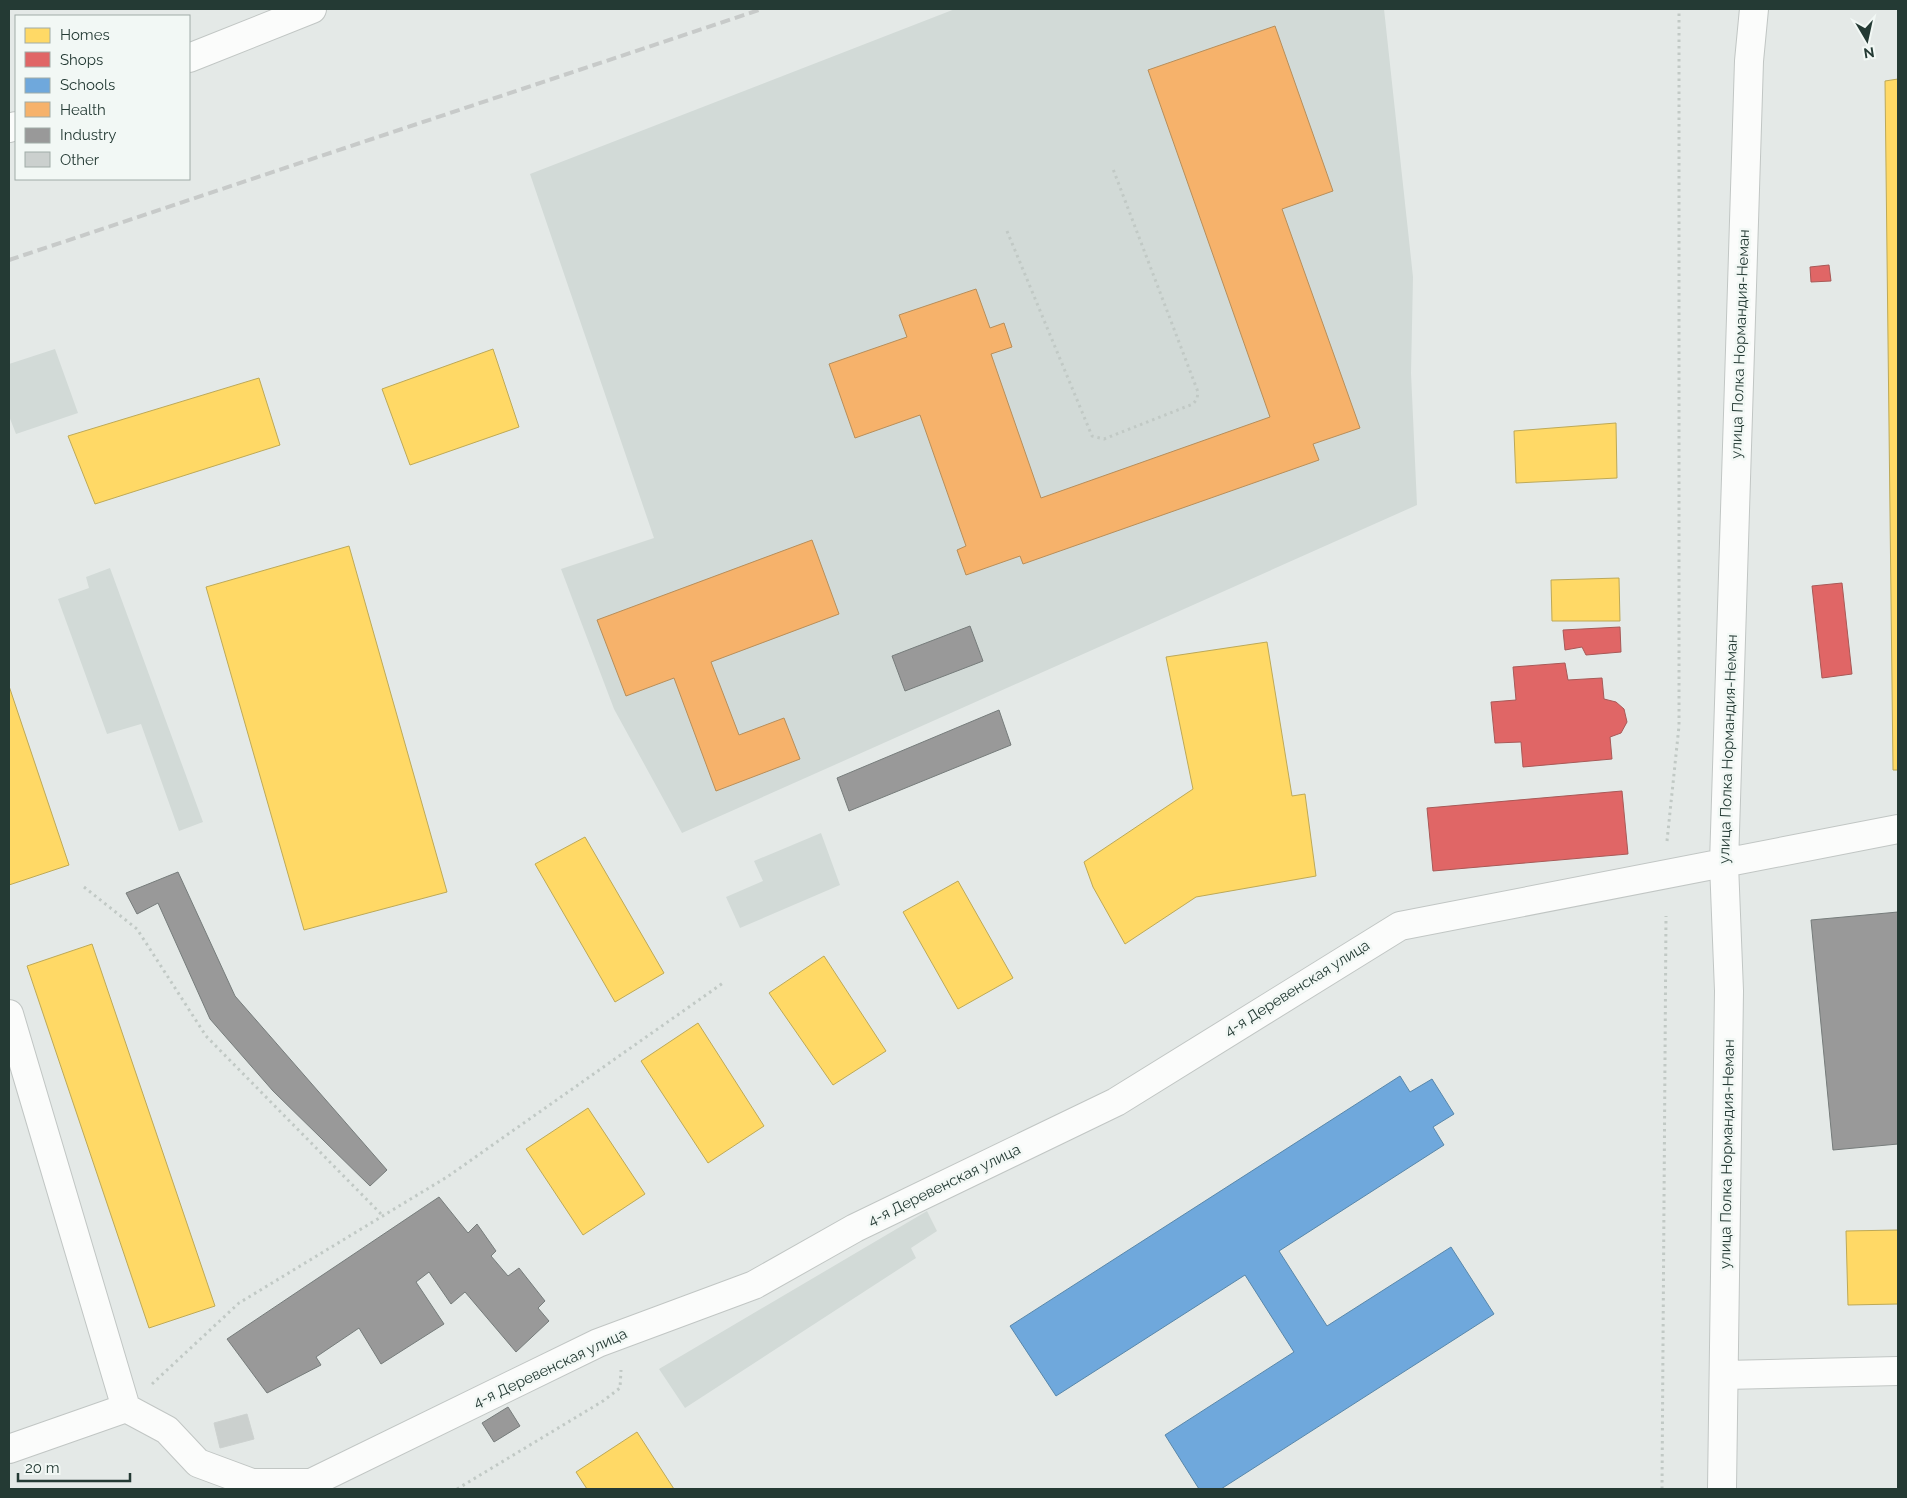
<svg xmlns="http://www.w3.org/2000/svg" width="1907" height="1498" viewBox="0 0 1907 1498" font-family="Raleway,sans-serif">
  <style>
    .built { fill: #d2dad7 }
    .homes { fill: #ffd966; stroke: #bda957 }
    .shops { fill: #e06666; stroke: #a85957 }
    .schools { fill: #6fa8dc; stroke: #5887aa }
    .health { fill: #f6b26b; stroke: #b78e5a }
    .industry { fill: #999; stroke: #767c7b }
    .building { fill: #cbd0ce; stroke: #cdd2d0 }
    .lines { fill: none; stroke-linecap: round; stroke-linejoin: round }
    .minor-casing { stroke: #c1c6c4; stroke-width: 30 }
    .path { stroke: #c1c9c5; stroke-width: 3; stroke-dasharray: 2.5 4; stroke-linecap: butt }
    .minor { stroke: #fbfcfb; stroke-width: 28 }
    .rail { stroke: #c7cac9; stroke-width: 4; stroke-dasharray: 10 5; stroke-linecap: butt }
    .labels { text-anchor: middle; stroke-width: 5; stroke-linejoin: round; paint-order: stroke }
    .street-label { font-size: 15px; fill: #243a34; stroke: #f2f8f5 }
  </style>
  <rect width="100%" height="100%" fill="#e4e9e7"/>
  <path class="built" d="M 955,9 L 1384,9 L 1413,277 L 1411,373 L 1417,505 L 682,833 L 614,709 L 561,569 L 654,538 L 530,174 Z
    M 55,349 L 78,413 L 16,434 L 9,416 L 9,364 Z
    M 110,568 L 203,822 L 179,831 L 141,724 L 107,734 L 58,599 L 89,588 L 86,577 Z
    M 821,833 L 840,885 L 740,928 L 726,897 L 763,881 L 754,861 Z
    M 927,1211 L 937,1231 L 911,1248 L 916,1258 L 685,1408 L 659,1369 Z"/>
  <path class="homes" d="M 1898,79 L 1898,770 L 1893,770 L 1885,81 Z
    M 493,349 L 519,427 L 410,465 L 382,389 Z
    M 259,378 L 280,445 L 95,504 L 68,436 Z
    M 1616,423 L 1617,478 L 1516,483 L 1514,431 Z
    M 349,546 L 447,892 L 304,930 L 206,587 Z
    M 1619,578 L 1620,621 L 1552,621 L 1551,580 Z
    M 1267,642 L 1292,796 L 1305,794 L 1316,876 L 1196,897 L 1125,944 L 1093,887 L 1084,862 L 1193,789 L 1166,657 Z
    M 9,686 L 69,865 L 9,885 Z
    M 585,837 L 664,973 L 615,1002 L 535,864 Z
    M 958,881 L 1013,978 L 958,1009 L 903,912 Z
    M 92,944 L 215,1306 L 149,1328 L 27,966 Z
    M 824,956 L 886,1051 L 833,1085 L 769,993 Z
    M 698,1023 L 764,1126 L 708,1163 L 641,1061 Z
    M 588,1108 L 645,1194 L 583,1235 L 526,1149 Z
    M 1898,1230 L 1898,1304 L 1848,1305 L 1846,1231 Z
    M 637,1432 L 674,1489 L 587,1489 L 576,1472 Z"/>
  <path class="shops" d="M 1829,265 L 1831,281 L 1811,282 L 1810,267 Z
    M 1842,583 L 1852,674 L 1822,678 L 1812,586 Z
    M 1620,627 L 1621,652 L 1586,655 L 1582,647 L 1565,650 L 1563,630 Z
    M 1565,663 L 1568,680 L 1602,678 L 1604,699 L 1616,702 L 1624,709 L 1627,722 L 1621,733 L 1610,737 L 1612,759 L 1523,767 L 1521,742 L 1495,743 L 1491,702 L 1516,700 L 1513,667 Z
    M 1622,791 L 1628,854 L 1433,871 L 1427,808 Z"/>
  <path class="schools" d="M 1400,1076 L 1410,1092 L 1432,1079 L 1454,1114 L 1433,1127 L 1444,1145 L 1279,1251 L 1327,1326 L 1451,1247 L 1494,1314 L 1221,1489 L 1199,1489 L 1165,1435 L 1294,1352 L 1245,1275 L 1056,1396 L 1010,1326 Z"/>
  <path class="health" d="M 1275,26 L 1333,191 L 1282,209 L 1360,428 L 1313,444 L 1319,460 L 1023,564 L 1020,556 L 966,575 L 957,550 L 966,546 L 920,415 L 855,438 L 829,364 L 907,337 L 899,315 L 976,289 L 990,328 L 1004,323 L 1012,347 L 991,354 L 1041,498 L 1270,417 L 1148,70 Z
    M 812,540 L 839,614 L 711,662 L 739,735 L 784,718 L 800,759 L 716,791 L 674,678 L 626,696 L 597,620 Z"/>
  <path class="industry" d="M 970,626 L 983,661 L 905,691 L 892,656 Z
    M 999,710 L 1011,745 L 849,811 L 837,778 Z
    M 178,872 L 235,996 L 387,1170 L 370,1186 L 273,1091 L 210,1019 L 158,903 L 137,914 L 126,893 Z
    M 1898,912 L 1898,1144 L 1833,1150 L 1811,920 Z
    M 439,1197 L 468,1233 L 477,1224 L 496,1251 L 491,1256 L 508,1276 L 519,1268 L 545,1301 L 538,1308 L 549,1321 L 516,1352 L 465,1292 L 451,1304 L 429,1272 L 416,1282 L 444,1324 L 381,1364 L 359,1328 L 316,1357 L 321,1365 L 267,1393 L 227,1339 Z
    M 508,1407 L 520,1426 L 494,1442 L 482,1423 Z"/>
  <path class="building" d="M 247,1414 L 254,1439 L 220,1448 L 214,1423 Z"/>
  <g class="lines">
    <g class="minor-casing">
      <path id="minor" d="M 189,58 L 312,9
        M 9,128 L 16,126
        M 9,1014 L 126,1408
        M 1724,1375 L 1898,1371
        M 9,1449 L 126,1408 L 167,1430 L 198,1463 L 252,1483 L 311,1483 L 598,1343 L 754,1285 L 855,1228 L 1116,1102 L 1400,926 L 1898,829
        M 1722,1489 L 1729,991 L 1724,864 L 1749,61 L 1754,9"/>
    </g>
    <path class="path" d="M 1007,231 L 1092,436 L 1104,439 L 1193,404 L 1197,399 L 1198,392 L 1113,169
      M 1667,841 L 1679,726 L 1679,9
      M 84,887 L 137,929 L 206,1036 L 382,1215
      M 152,1384 L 239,1303 L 447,1177 L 723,983
      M 457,1489 L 603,1401 L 620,1388 L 621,1370
      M 1662,1489 L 1666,916"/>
    <use href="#minor" class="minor"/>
    <path class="rail" d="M 9,260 L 762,9"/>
  </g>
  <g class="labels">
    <g class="street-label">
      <text transform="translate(1740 344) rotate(-88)" y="5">улица Полка Нормандия-Неман</text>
      <text transform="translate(1728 749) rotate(-88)" y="5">улица Полка Нормандия-Неман</text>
      <text transform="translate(1297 988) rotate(-32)" y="5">4-я Деревенская улица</text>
      <text transform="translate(1727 1154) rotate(-89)" y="5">улица Полка Нормандия-Неман</text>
      <text transform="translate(944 1185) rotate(-26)" y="5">4-я Деревенская улица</text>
      <text transform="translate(550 1368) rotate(-25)" y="5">4-я Деревенская улица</text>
    </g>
  </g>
  <rect width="1907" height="1498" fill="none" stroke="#243a34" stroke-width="20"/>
  <rect x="15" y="15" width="175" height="165" fill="#f2f8f5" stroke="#a0aca8"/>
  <rect x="25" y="28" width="25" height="15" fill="#ffd966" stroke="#a0aca8"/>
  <text x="60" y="40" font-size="15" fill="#243a34">Homes</text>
  <rect x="25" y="52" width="25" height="15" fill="#e06666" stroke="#a0aca8"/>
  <text x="60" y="65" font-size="15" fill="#243a34">Shops</text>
  <rect x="25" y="78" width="25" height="15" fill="#6fa8dc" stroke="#a0aca8"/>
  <text x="60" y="90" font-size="15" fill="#243a34">Schools</text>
  <rect x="25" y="102" width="25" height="15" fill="#f6b26b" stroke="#a0aca8"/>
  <text x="60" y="115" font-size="15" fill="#243a34">Health</text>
  <rect x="25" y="128" width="25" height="15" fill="#999999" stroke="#a0aca8"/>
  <text x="60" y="140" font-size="15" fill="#243a34">Industry</text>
  <rect x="25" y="152" width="25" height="15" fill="#cbd0ce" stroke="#a0aca8"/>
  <text x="60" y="165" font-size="15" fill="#243a34">Other</text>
  <g transform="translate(1867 40) rotate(171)" stroke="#f2f8f5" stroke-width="4" paint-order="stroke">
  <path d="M0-4L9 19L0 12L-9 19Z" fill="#243a34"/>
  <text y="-8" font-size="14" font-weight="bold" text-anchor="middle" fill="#243a34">N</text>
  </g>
  <path d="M18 1473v8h112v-8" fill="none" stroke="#243a34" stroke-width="2.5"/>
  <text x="25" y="1473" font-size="15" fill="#243a34" stroke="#f2f8f5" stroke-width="4" paint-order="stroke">20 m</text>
</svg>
